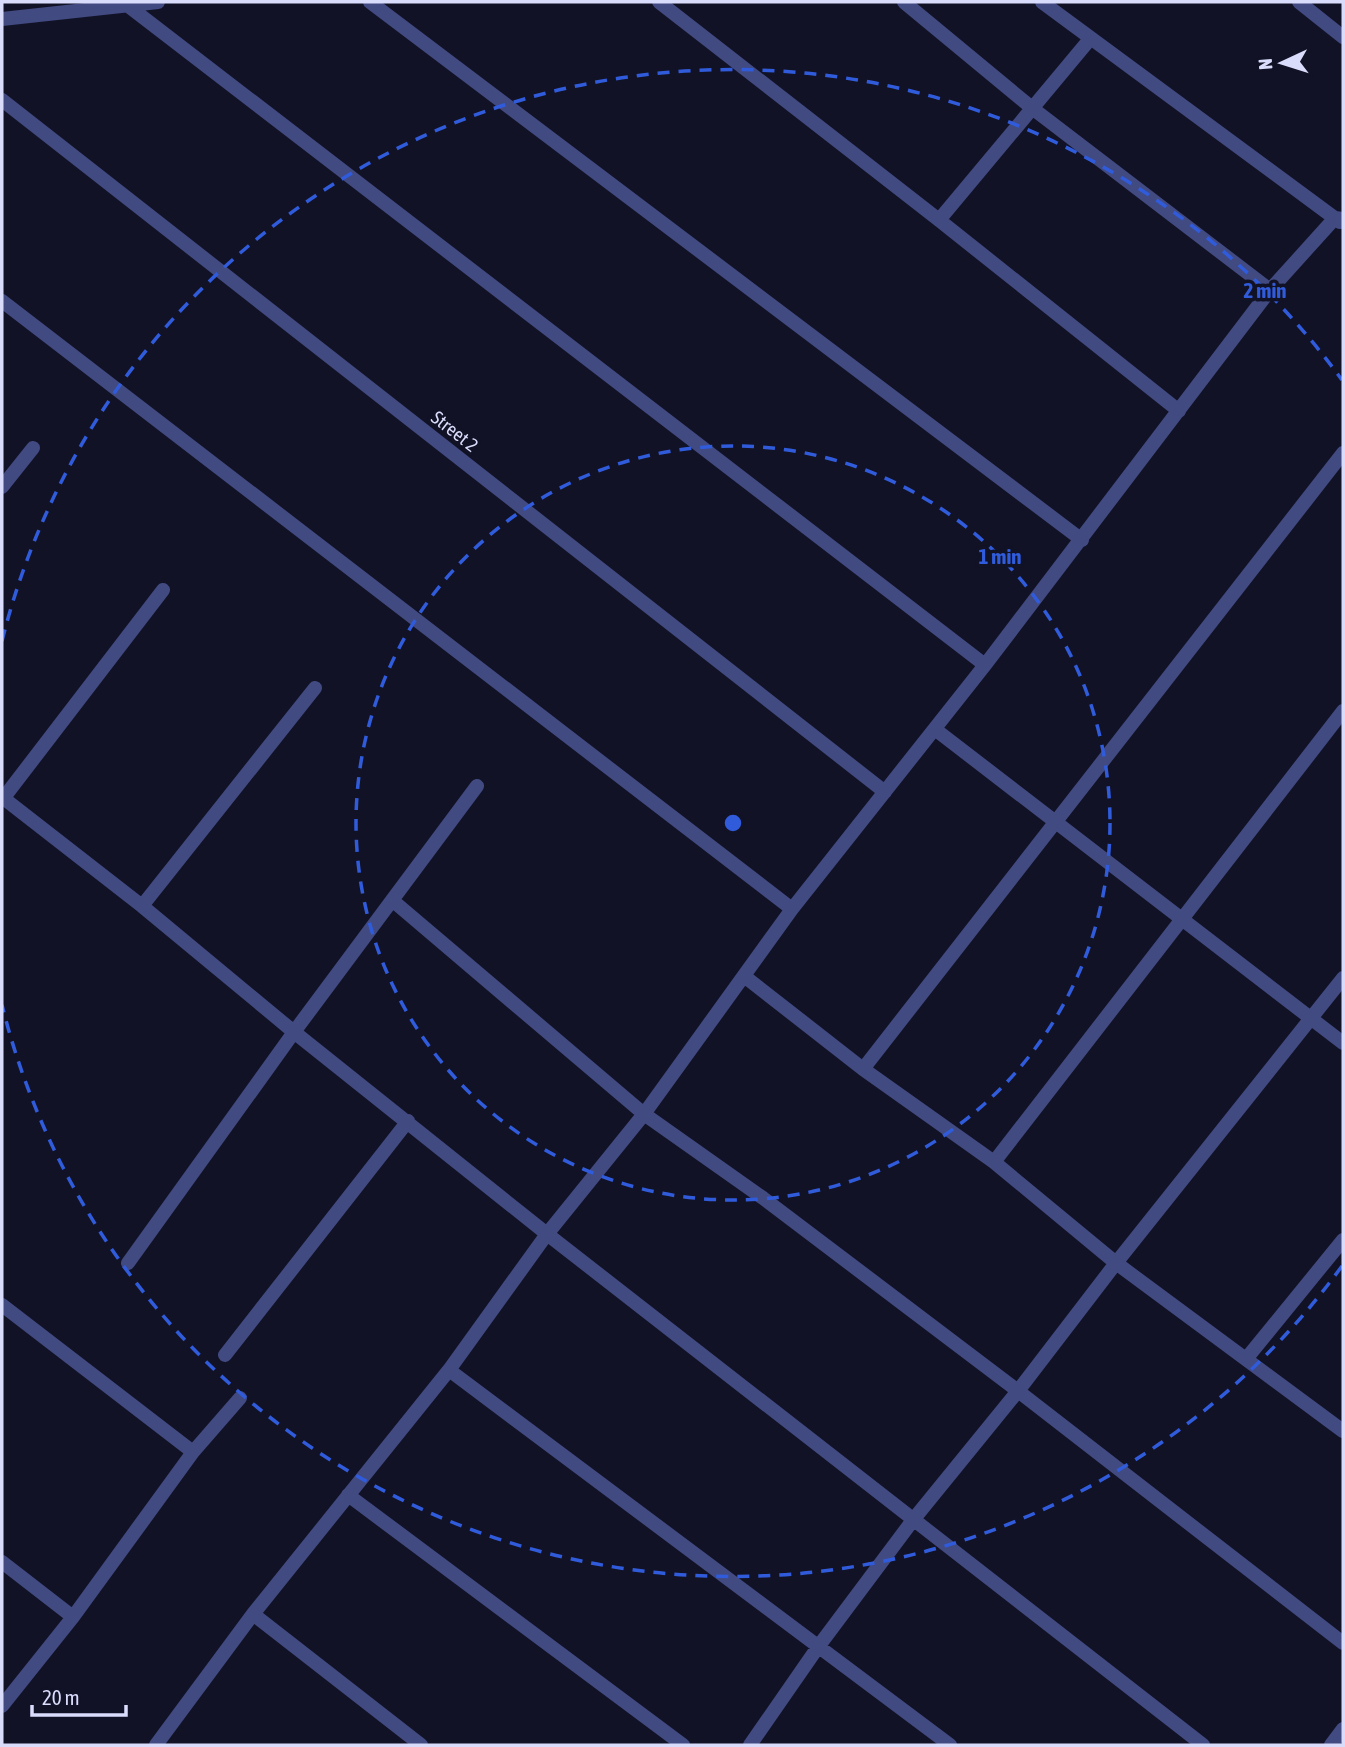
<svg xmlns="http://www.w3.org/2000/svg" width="1345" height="1747" viewBox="0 0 1345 1747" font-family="'Asap Condensed',sans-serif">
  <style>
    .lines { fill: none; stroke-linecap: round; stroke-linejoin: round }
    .street { stroke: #414a81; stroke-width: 14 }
    .ring { fill: none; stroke: #305cdc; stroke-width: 3.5; stroke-dasharray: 12 9 }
    .labels { text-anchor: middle; stroke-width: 7; stroke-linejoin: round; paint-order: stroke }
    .street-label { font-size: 19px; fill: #dadcfc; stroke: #121226 }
    .centre { fill: #305cdc; stroke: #121226; stroke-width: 3.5 }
    .ring-label { font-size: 21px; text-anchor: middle; font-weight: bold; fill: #305cdc; stroke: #121226; stroke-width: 7; stroke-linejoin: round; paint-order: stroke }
  </style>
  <rect width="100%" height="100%" fill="#121226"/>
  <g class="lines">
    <path class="street" d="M 370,2 L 1082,540
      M 659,2 L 939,220 L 1179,411
      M 904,2 L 1032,108 L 1270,290
      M 1042,2 L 1340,222
      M 1299,2 L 1343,37
      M 127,5 L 985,665
      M 2,19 L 158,2
      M 2,100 L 885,792
      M 939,220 L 1090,39
      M 2,301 L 792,909
      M 2,487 L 33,448
      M 936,730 L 1343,1043
      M 2,797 L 142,906 L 294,1032 L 547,1234 L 1203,1745
      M 2,800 L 163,590
      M 392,900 L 644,1114 L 763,1198 L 1018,1391 L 1343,1643
      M 142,906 L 315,688
      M 744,976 L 863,1069 L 994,1162 L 1116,1263 L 1343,1431
      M 863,1069 L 1343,453
      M 994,1162 L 1343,711
      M 128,1263 L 294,1032 L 477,786
      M 2,1305 L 193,1452 L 73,1617 L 2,1706
      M 225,1355 L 408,1121
      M 1246,1359 L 1343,1240
      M 449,1370 L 950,1745
      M 193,1452 L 240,1398
      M 348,1495 L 683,1745
      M 2,1562 L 73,1617
      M 253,1614 L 421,1745
      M 156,1745 L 253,1614 L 449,1370 L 547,1234 L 644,1114 L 792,909 L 985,665 L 1270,290 L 1335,218 L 1343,219
      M 750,1745 L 818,1647 L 913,1520 L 1018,1391 L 1116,1263 L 1343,978
      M 1331,1745 L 1343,1729"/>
  </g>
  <g class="ring">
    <circle cx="733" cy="823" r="377"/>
    <path d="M1342 1266A753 753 0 0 1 2 1005M2 641A753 753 0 0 1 1342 380"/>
  </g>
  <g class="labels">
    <g class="street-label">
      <text transform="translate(455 431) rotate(38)" y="7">Street 2</text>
    </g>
  </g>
  <circle cx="733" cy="823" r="10" class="centre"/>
  <g class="ring-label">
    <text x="1265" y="298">2 min</text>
    <text x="1000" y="564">1 min</text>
  </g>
  <rect width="1345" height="1747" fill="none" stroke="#dadcfc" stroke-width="7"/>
  <g transform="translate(1282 63) rotate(266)" stroke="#121226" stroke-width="5" paint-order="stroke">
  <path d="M0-5L12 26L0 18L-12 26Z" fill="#dadcfc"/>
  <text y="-10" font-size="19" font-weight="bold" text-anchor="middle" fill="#dadcfc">N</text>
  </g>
  <path d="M32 1705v10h94v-10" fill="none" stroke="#dadcfc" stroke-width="3.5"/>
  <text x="42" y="1705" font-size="21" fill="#dadcfc" stroke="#121226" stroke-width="5" paint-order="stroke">20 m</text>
</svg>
